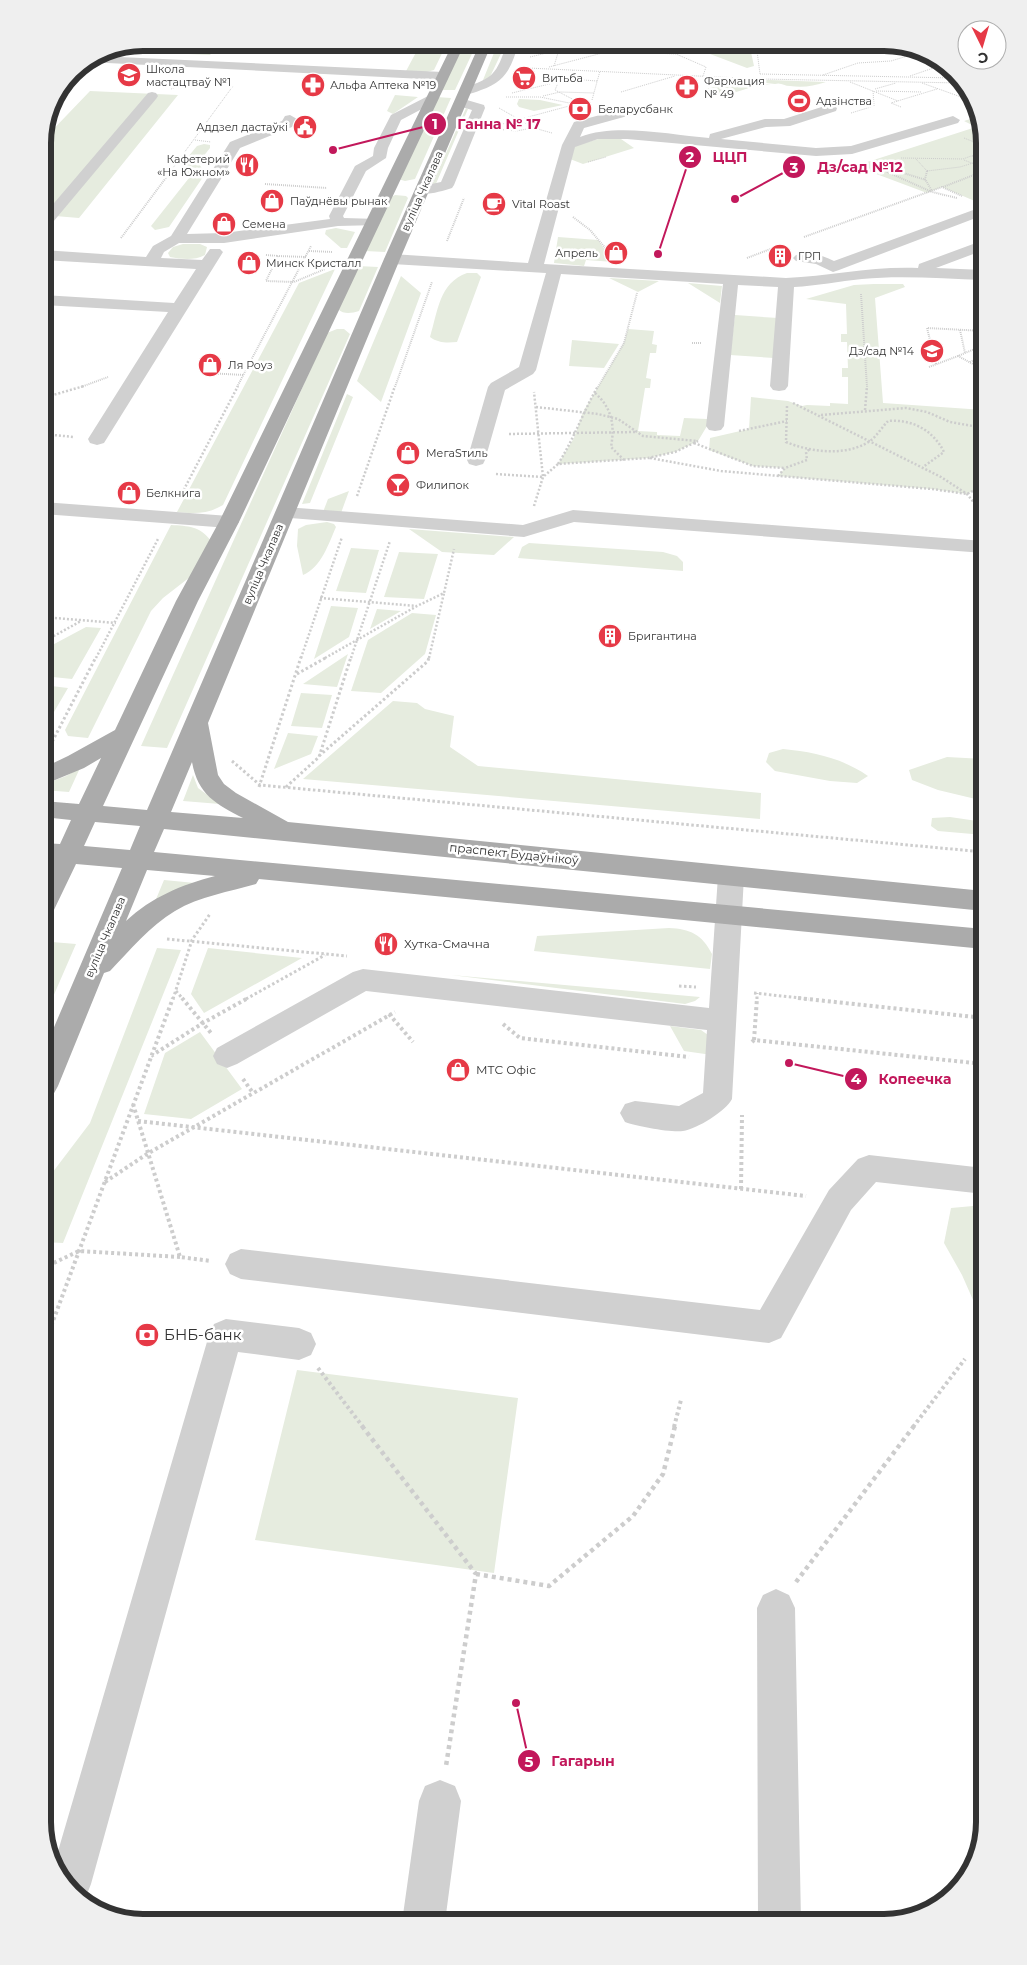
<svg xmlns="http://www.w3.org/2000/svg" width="1027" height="1965" viewBox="0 0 1027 1965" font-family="Montserrat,sans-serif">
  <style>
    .green { fill: #e6ecdf }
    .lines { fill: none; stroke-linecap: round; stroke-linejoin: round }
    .path-far5 { stroke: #cdcdcd; stroke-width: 1; stroke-dasharray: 1 1; stroke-linecap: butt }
    .path-far4 { stroke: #cdcdcd; stroke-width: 2; stroke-dasharray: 1 1; stroke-linecap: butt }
    .path-far3 { stroke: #cdcdcd; stroke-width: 2.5; stroke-dasharray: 2 2; stroke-linecap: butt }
    .path-far2 { stroke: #cdcdcd; stroke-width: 3; stroke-dasharray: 2.5 2.5; stroke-linecap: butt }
    .path-far1 { stroke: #cdcdcd; stroke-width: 4; stroke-dasharray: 3 3; stroke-linecap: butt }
    .path { stroke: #cdcdcd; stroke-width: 4.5; stroke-dasharray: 4 4; stroke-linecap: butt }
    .minor { fill: #d0d0d0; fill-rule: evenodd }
    .major { fill: #ababab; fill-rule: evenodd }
    .labels { text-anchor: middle; stroke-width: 5; stroke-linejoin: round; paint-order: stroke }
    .far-poi-label { font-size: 11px; fill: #333; stroke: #fff; text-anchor: start }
    .far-street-label { font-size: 11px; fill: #333; stroke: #fff }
    .street-label { font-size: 12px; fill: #333; stroke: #fff }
    .poi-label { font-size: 12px; fill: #333; stroke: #fff; text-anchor: start }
    .near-poi-label { font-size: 15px; fill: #333; stroke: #fff; text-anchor: start }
    .rim { fill: none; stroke: #333; stroke-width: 6 }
    .leader { fill: none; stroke: #c2185b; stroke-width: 2 }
    .callout-dot { fill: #c2185b; stroke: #fff; stroke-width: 2 }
    .mark-label { font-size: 15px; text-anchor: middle; font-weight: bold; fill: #fff }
    .callout-label { font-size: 14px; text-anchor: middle; font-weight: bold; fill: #c2185b; stroke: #fff; stroke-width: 5; stroke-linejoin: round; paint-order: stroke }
  </style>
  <rect width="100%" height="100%" fill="#fff"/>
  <path class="green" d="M 176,43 L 220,44 L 210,55 L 166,53 Z
    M 421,43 L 447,43 L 434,70 L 423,73 L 405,73 Z
    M 462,43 L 477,43 L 455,90 L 440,90 Z
    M 498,43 L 506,43 L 489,79 L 483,80 Z
    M 681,43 L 749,43 L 754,66 L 747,68 Z
    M 122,47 L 151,48 L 146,54 L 102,52 Z
    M 743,79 L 826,82 C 813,86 803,88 790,86 C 784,86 781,82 775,84 L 739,80 Z
    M 736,81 L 771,85 L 759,85 L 723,96 L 706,89 Z
    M 90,91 L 178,95 L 79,218 L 43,215 L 43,140 Z
    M 395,95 L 418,97 L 393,114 L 387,111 Z
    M 436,97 L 451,98 L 415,179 L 405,181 L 398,179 Z
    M 519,99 L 540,100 L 563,105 L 534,111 L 519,107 L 517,104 Z
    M 466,108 L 468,109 L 435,186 L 431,187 Z
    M 979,116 L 984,144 L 984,205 L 942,187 L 927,193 L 855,166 L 976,127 L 964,121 Z
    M 602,138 L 621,139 L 634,148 L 583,164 L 570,159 L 574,146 Z
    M 204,144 L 210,145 L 210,148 L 198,163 L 204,171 L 203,177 L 169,227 L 155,230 L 151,226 L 189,178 L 183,163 L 197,146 Z
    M 395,195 L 406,196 L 408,198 L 385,252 L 365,251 L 390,198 Z
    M 336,228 L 355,232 L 347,248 L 341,248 L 325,234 L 326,230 Z
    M 558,237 L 598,240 L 614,262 L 586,260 L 584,266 L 554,263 Z
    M 183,244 L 200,244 L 207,247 L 205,255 C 193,261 182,259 170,257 L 168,253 L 173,247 Z
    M 358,266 L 378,267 L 359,311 C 352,313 344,315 338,309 Z
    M 335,269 L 223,505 C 208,514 195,514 177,512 L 299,283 Z
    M 467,273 L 477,273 L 481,277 L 457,342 C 447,343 438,343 430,337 C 438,311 439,283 467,273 Z
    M 401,276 L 421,293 L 381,402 L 357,381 Z
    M 609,278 L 659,281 L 638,292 Z
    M 688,283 L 722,286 L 720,303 Z
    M 874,284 L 903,284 L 905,287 L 875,298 L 883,403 L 984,410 L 984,485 L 967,494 L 932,489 L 778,476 L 785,468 L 753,466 L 709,450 L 710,438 L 749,429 L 751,397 L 788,401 L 802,406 L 807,405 L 830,406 L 830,403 L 848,404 L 848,377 L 842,377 L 842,368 L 848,368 L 847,342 L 841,342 L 841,334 L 847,334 L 846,304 L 806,299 L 854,285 Z
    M 735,315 L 778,318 L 774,358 L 730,355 Z
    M 337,329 L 344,329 L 350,334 L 167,748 L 141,746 L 327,333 Z
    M 628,329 L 654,331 L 652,344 L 657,345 L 656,353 L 650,353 L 646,378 L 651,379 L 650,388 L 645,388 L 638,431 L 657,432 L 657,435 L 680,436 L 684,418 L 707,419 L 707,426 L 698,441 L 675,452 L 648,458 L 558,464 L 574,438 L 583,412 L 624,343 Z
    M 572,340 L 619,344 L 604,368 L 569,366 Z
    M 347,394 L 353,397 L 310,503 L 302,504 Z
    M 349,491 L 341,513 L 323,512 L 328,499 Z
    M 327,522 L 334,524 L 336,527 C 329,543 321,568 303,575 L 297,546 L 298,529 L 306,525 Z
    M 171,525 C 188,526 200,526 211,541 L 190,577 L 163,598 L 151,611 L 88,738 L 68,736 L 65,730 Z
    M 409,529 L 514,537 L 494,555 L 442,552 Z
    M 529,543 L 663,552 L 677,556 L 683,562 L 683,571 L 518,558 L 522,547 Z
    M 351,548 L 379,550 L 366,593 L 336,591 Z
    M 399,552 L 438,554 L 424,599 L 384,597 Z
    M 331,606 L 358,608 L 349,637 L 314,659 Z
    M 377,609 L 401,611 L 370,629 Z
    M 412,613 L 436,615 L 425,654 L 381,693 L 351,691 L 368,640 Z
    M 86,627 L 101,628 L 72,679 L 43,676 L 43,650 Z
    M 348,654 L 337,687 L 303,684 Z
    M 43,685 L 68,688 L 47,724 L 43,726 Z
    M 301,693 L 332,695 L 322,728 L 291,726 Z
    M 393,701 L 417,703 L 425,709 L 454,716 L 450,747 L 478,766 L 761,793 L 760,819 L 303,779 Z
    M 288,733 L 318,736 L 311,754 L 274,769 Z
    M 783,749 C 814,752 842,758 868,776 L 857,783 L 830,781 L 775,771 L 766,762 L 769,753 Z
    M 947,757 L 984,759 L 984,801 L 938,790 L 912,780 L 909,770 Z
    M 80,768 L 69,792 L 43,790 L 43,785 L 66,776 Z
    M 193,775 L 198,788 L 220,804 L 183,801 Z
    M 950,817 L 984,822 L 984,835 L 938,831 L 931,826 L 932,818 Z
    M 164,880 L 195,883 L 154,904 Z
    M 669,928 C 690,929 702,934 712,954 L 710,969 L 534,951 L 537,936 Z
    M 52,942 L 76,944 L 43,1020 L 43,962 Z
    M 157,948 L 181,950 L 63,1243 L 43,1242 L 43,1185 L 90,1123 Z
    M 208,948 L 302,958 L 204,1013 L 191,994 Z
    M 451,975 L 700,997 L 695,1001 L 685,1004 Z
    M 670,1026 L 701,1030 L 708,1035 L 712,1055 L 684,1051 Z
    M 200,1032 L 242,1089 L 191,1119 L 144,1114 L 165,1053 Z
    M 984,1205 L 984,1312 L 977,1309 L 962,1275 L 944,1243 L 951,1208 Z
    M 297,1370 L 518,1398 L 494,1573 L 255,1540 Z"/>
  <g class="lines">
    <path class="path-far5" d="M 590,43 L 609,51
      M 756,43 L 760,74
      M 409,53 L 415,43
      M 677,53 L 707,43
      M 530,57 L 559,50
      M 554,66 L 561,43
      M 549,67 L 610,51 L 676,54 L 706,67 L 703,76
      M 528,68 L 761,79 L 960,83
      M 760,74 L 956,78
      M 823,75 L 858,63 L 891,61 L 917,53
      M 910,76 L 945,64
      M 570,79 L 597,81
      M 850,82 L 898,101
      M 558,83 L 555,90 L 580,103
      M 922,83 L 975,102
      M 171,89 L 184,84
      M 875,89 L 896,83
      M 876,91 L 922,92
      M 621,92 L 675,76
      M 512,93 L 570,79 L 573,70
      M 543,96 L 560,92 L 594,93
      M 506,97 L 540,97 L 574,104
      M 592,100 L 600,71
      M 852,105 L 873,98
      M 901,107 L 891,103 L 937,89
      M 499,108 L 534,128 L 552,133
      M 851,113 L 874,106 L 873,90
      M 495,126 L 569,106
      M 495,129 L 516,131 L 533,128
      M 964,138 L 984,146
      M 195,140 L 211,142
      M 972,156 L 984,150
      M 901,158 L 963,159 L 971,156 L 984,158
      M 916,159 L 927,171 L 960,167 L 973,163
      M 964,160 L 984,168
      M 681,161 L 692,166
      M 889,161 L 884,166 L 887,172 L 900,172
      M 588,162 L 606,157
      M 872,165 L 888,172
      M 170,172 L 233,86
      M 981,172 L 984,171"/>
    <path class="path-far4" d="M 885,171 L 932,192 L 957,198
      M 886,171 L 897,171 L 926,180
      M 927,171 L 929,171
      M 927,171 L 925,179 L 932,191
      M 265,184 L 327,188
      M 943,187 L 984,171
      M 573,217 L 590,230 L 608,251
      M 804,237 L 942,187 L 962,196
      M 121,238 L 171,171
      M 447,241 L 464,198
      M 309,251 L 333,252
      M 266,255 L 278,256
      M 306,257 L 278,256 L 266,281 L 294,282 L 325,269
      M 747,258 L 781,245
      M 861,294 L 867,387
      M 960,330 L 965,353
      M 692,343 L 701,343
      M 984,345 L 958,356 L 984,370
      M 970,362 L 984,355
      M 936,364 L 927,328 L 984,331
      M 929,367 L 958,356
      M 206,373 L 244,375
      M 81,387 L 108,377
      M 237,387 L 311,246
      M 395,387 L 432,282
      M 598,387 L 624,343 L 637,293"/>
    <path class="path-far3" d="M 595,393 C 612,408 615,425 611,447 L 624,460
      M 43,398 L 84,386
      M 793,403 L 941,477 L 967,494 L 984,515
      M 787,406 L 786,442 C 810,452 846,457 870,441 C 877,436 882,427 888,421 C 912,419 933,430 944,452 L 923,467
      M 536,407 L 598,414 L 618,419 L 643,436 L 697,441
      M 865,410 L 867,386
      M 821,415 L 906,408 L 927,412 L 950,422 L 984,428
      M 739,431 L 787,421
      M 43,434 L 74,437
      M 509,434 L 635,432
      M 694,443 L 753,466 L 785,468
      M 650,458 L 721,471 L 932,489 L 967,494 L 984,485
      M 558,464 C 574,439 583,412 598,386
      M 496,474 L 543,477 L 534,392
      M 778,476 L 785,468 L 807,460 L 806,452 L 810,449
      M 357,496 L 395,386
      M 180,497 L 238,386
      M 534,506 L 543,477 L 558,464 L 648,458 L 675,452 L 698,441
      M 320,598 L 417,606
      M 43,617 L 116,623
      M 43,642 L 81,621
      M 96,658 L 158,539
      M 301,658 L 342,537
      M 325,658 L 417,606 L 444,593 L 454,549
      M 351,658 L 390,541
      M 429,658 L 444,593"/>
    <path class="path-far2" d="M 297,674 L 327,657
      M 50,746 L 96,657
      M 319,756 L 428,661 L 429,657
      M 232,761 L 260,785 L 984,852
      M 259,787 L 301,657
      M 286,787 L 319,757 L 351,657
      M 167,939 L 347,956
      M 679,986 L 696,987
      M 176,991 L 183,999
      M 754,993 L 809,999
      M 173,999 L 192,940 L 210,914
      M 246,999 L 325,955
      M 757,999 L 757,993"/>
    <path class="path-far1" d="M 182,998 L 211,1033
      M 798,998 L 984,1018
      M 389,1014 L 413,1042
      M 503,1024 L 520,1038 L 689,1057
      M 754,1040 L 757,998
      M 752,1042 L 754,1040 L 984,1064
      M 151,1056 L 203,1023 L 248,998
      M 243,1079 L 253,1093
      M 133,1104 L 180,1257 L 211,1261
      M 138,1121 L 806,1196
      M 105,1182 L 147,1154 L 395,1012
      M 741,1189 L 742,1115
      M 43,1268 L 79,1251 L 180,1257
      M 43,1348 L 173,998
      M 318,1368 L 363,1427
      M 674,1427 L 681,1400
      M 913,1427 L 965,1359"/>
    <path class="path" d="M 362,1426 L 476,1574 L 446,1766
      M 476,1574 L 549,1586 L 633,1516 L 663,1474 L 675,1426
      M 796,1582 L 914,1426"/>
    <path class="minor" d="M 234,43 L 332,45 L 337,43 L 349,43 L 342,52 L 332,53 L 239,48 L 235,47 Z
      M 507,43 L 519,43 C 511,67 507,81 481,90 C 474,93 468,95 462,94 L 460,91 L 462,88 C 494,78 496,75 507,43 Z
      M 97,56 L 443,72 L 449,76 L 443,80 L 88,62 Z
      M 152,92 L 156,93 L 158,96 L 156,99 L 48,228 L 43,229 L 43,216 L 148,93 Z
      M 432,94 L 438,98 L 437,101 L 401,120 L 388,148 L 386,158 L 366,171 L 343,216 L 344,218 L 378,219 L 380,222 L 378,225 L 338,226 L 224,243 L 179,243 L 164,252 L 161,258 L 202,260 L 210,249 L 220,249 L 223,252 L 104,443 L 97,445 L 90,443 L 88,439 L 168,312 L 43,305 L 43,295 L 174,303 L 196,269 L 43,260 L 43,250 L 146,257 L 153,246 L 171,236 L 230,142 L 282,121 L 285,116 L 290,115 L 297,119 L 292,127 L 240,148 L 187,234 L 224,233 L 330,219 L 329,216 L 355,166 L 373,156 L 374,148 L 391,115 Z
      M 460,98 L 484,105 L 485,108 L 454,185 L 452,188 C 442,191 427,196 417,193 L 415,190 L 417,187 L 441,182 L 472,110 L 455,105 L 454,102 Z
      M 831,104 L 837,108 L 836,111 L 790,126 L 766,127 L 721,139 L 816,148 L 851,146 L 953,116 L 960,120 L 958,123 L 852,154 L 816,156 L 627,139 L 598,139 L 575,147 L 544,264 L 786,278 C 830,276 873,266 918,268 L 919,264 L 984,240 L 984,250 L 936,268 L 984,270 L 984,280 C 944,279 903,275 862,279 C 839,281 817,286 794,287 L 788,386 L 785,390 L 779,391 L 773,390 L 770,386 L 778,287 L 738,285 L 724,426 L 721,430 L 715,431 L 709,430 L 706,426 L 723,284 L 561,274 L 536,370 L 533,374 L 505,390 L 485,460 L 483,464 L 476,466 L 469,464 L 467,460 L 488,387 L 491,383 L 519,367 L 546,273 L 392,264 L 387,262 L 384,259 L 387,256 L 392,254 L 528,263 L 562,145 L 574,122 L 626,108 L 632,112 L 631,115 L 584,128 L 580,137 C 617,123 670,135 709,138 L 710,134 L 765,119 L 784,119 Z
      M 976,209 L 981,210 L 983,213 L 981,216 L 839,270 L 833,272 L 816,264 L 796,261 L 793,258 L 796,255 C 808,252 823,255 834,261 Z
      M 43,502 L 229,516 L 236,518 L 239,522 L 236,526 L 229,528 L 43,514 Z
      M 285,507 L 523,525 L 573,510 L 984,541 L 984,553 L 574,522 L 524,537 L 278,517 L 275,513 L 278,509 Z
      M 731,867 L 740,869 L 744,876 L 732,1099 C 726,1111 697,1129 683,1131 C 672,1133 636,1126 625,1122 L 620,1113 L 625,1104 L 635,1101 L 679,1106 L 703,1093 L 707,1030 L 366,991 L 237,1064 L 227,1068 L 217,1064 L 213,1056 L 217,1048 L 353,972 L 363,969 L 709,1008 L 718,876 L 722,869 Z
      M 869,1155 L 984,1168 L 984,1194 L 876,1182 L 851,1210 L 781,1338 L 769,1343 L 241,1279 L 230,1274 L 225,1264 L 230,1254 L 241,1249 L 760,1310 L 829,1190 L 858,1159 Z
      M 226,1319 L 299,1328 L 311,1333 L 316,1344 L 311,1355 L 299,1360 L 238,1352 L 91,1884 L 85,1899 L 83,1900 L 54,1865 L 209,1335 L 214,1324 Z
      M 776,1589 L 789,1595 L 795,1608 L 801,1922 L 758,1922 L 757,1608 L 763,1595 Z
      M 440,1780 L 455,1786 L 461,1801 L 445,1922 L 402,1922 L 419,1801 L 425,1786 Z"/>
    <path class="major" d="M 453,43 L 465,43 L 239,522 L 198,601 L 103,806 L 147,810 L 384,259 L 480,43 L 492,43 L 400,259 L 208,723 L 218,775 L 224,784 L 236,793 L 288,822 L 984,891 L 984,911 L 164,829 L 154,852 L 984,929 L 984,949 L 259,879 L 256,884 C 229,892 200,896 175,911 C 150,926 130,950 110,971 L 104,973 L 58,1086 L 53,1095 L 43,1098 L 43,1053 L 122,868 L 76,864 L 52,914 L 43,917 L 43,880 L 52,862 L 43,861 L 43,843 L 60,844 L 71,820 L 43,817 L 43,801 L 79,804 L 101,758 L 84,768 L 43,785 L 43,768 L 68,756 L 115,730 L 176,601 L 219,522 ZM 192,762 C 198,795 216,804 243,818 L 171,812 ZM 95,822 L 140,826 L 130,850 L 84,846 ZM 147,870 L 215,876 C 181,885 152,897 126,921 Z"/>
  </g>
  <defs>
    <g id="school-disc" transform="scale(1.25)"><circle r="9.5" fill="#e63946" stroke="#fff"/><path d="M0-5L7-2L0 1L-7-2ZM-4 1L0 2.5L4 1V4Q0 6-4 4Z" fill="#fff"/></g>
    <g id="supermarket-disc" transform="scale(1.25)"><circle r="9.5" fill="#e63946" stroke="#fff"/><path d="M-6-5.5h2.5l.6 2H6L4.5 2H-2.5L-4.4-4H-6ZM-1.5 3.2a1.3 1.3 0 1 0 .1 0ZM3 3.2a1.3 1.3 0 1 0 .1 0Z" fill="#fff"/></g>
    <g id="pharmacy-disc" transform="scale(1.25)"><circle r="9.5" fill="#e63946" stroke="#fff"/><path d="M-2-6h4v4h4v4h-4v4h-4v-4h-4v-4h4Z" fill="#fff"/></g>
    <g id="stadium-disc" transform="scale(1.25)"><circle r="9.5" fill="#e63946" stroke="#fff"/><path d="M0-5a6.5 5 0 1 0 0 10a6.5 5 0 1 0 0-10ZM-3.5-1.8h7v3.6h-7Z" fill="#fff"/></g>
    <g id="bank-disc" transform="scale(1.25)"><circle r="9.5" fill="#e63946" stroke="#fff"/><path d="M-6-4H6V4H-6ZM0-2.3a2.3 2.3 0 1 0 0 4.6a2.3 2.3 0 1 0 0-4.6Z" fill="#fff"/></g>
    <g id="civic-disc" transform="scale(1.25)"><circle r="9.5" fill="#e63946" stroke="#fff"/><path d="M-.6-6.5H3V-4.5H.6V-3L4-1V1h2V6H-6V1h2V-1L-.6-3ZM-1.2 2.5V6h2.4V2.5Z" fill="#fff"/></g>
    <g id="restaurant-disc" transform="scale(1.25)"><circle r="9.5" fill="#e63946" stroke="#fff"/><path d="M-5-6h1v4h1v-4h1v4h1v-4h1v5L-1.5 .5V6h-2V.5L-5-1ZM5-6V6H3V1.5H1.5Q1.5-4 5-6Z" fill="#fff"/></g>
    <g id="shop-disc" transform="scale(1.25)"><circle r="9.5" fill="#e63946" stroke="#fff"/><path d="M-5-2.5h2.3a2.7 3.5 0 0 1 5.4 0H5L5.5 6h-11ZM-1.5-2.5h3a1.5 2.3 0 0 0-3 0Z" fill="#fff"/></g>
    <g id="cafe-disc" transform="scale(1.25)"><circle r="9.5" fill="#e63946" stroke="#fff"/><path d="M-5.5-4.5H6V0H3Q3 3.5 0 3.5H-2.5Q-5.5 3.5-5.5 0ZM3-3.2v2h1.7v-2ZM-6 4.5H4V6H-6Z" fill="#fff"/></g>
    <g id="building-disc" transform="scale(1.25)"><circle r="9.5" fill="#e63946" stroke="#fff"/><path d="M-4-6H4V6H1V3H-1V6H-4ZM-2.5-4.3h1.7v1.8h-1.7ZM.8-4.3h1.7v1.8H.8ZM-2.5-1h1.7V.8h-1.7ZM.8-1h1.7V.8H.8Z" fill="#fff"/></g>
    <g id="bar-disc" transform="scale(1.25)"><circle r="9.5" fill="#e63946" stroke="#fff"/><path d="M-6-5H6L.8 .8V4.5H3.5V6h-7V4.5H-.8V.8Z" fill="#fff"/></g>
  </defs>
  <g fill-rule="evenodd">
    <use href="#school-disc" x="129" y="75"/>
    <use href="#supermarket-disc" x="524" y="78"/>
    <use href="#pharmacy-disc" x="313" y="85"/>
    <use href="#pharmacy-disc" x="687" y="87"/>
    <use href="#stadium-disc" x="799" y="101"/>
    <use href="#bank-disc" x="580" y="109"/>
    <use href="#civic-disc" x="305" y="127"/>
    <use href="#restaurant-disc" x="247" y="165"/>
    <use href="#shop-disc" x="272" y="201"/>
    <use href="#cafe-disc" x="494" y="204"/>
    <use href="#shop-disc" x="224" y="224"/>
    <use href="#shop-disc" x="616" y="253"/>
    <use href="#building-disc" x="780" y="256"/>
    <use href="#shop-disc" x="249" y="263"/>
    <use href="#school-disc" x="932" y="351"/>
    <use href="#shop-disc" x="210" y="365"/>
    <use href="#shop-disc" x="408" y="453"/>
    <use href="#bar-disc" x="398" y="485"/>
    <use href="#shop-disc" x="129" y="493"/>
    <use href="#building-disc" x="610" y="636"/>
    <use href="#restaurant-disc" x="386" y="944"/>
    <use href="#shop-disc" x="458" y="1070"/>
    <use href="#bank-disc" x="147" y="1335"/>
  </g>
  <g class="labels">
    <g class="far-poi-label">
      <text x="146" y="73">Школа<tspan x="146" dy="13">мастацтваў №1</tspan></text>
      <text x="542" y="82">Витьба</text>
      <text x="704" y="85">Фармация<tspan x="704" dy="13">№ 49</tspan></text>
      <text x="330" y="89">Альфа Аптека №19</text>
      <text x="816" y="105">Адзінства</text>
      <text x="598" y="113">Беларусбанк</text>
      <text x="288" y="131" text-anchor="end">Аддзел дастаўкі</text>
      <text x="230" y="163" text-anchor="end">Кафетерий<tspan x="230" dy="13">«На Южном»</tspan></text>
      <text x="290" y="205">Паўднёвы рынак</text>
      <text x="512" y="208">Vital Roast</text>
      <text x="242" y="228">Семена</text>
      <text x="598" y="257" text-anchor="end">Апрель</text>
      <text x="798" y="260">ГРП</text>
      <text x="266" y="267">Минск Кристалл</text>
      <text x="914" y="355" text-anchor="end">Дз/сад №14</text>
      <text x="228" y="369">Ля Роуз</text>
      <text x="426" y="457">МегаSтиль</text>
      <text x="416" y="489">Филипок</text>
      <text x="146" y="497">Белкнига</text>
      <text x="628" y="640">Бригантина</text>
    </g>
    <g class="far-street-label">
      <text transform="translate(422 191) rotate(-66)" y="4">вуліца Чкалава</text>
      <text transform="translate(263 564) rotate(-67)" y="4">вуліца Чкалава</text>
      <text transform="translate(105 937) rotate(-67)" y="4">вуліца Чкалава</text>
    </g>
    <g class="street-label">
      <text transform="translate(514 854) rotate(6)" y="4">праспект Будаўнікоў</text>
    </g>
    <g class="poi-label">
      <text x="404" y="948">Хутка-Смачна</text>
      <text x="476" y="1074">МТС Офіс</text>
    </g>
    <g class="near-poi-label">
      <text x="164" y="1340">БНБ-банк</text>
    </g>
  </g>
  <path d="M0 0H1027V1965H0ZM143 51H884A92 92 0 0 1 976 143V1822A92 92 0 0 1 884 1914H143A92 92 0 0 1 51 1822V143A92 92 0 0 1 143 51Z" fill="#efefef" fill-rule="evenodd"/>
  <path class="rim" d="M143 51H884A92 92 0 0 1 976 143V1822A92 92 0 0 1 884 1914H143A92 92 0 0 1 51 1822V143A92 92 0 0 1 143 51Z"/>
  <path class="leader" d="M333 150L435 124M658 254L690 157M735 199L794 167M789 1063L856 1079M516 1703L529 1761"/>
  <g class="callout-dot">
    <circle cx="333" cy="150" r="5"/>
    <circle cx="658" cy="254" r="5"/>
    <circle cx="735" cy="199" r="5"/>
    <circle cx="789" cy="1063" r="5"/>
    <circle cx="516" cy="1703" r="5"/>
    <circle cx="435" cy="124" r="12"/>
    <circle cx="690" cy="157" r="12"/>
    <circle cx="794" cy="167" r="12"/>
    <circle cx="856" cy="1079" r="12"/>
    <circle cx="529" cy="1761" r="12"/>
  </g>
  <g class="mark-label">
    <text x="435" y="129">1</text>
    <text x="690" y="162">2</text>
    <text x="794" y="173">3</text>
    <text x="856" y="1084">4</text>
    <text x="529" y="1767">5</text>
  </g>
  <g class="callout-label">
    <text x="499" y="129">Ганна № 17</text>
    <text x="730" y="162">ЦЦП</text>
    <text x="860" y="172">Дз/сад №12</text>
    <text x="915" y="1084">Копеечка</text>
    <text x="583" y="1766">Гагарын</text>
  </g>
  <g transform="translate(982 45) rotate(175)"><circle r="24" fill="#ffffff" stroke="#adadad"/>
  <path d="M0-4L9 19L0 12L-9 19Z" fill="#e63946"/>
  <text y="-8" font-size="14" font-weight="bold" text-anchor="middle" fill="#333333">С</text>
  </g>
</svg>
